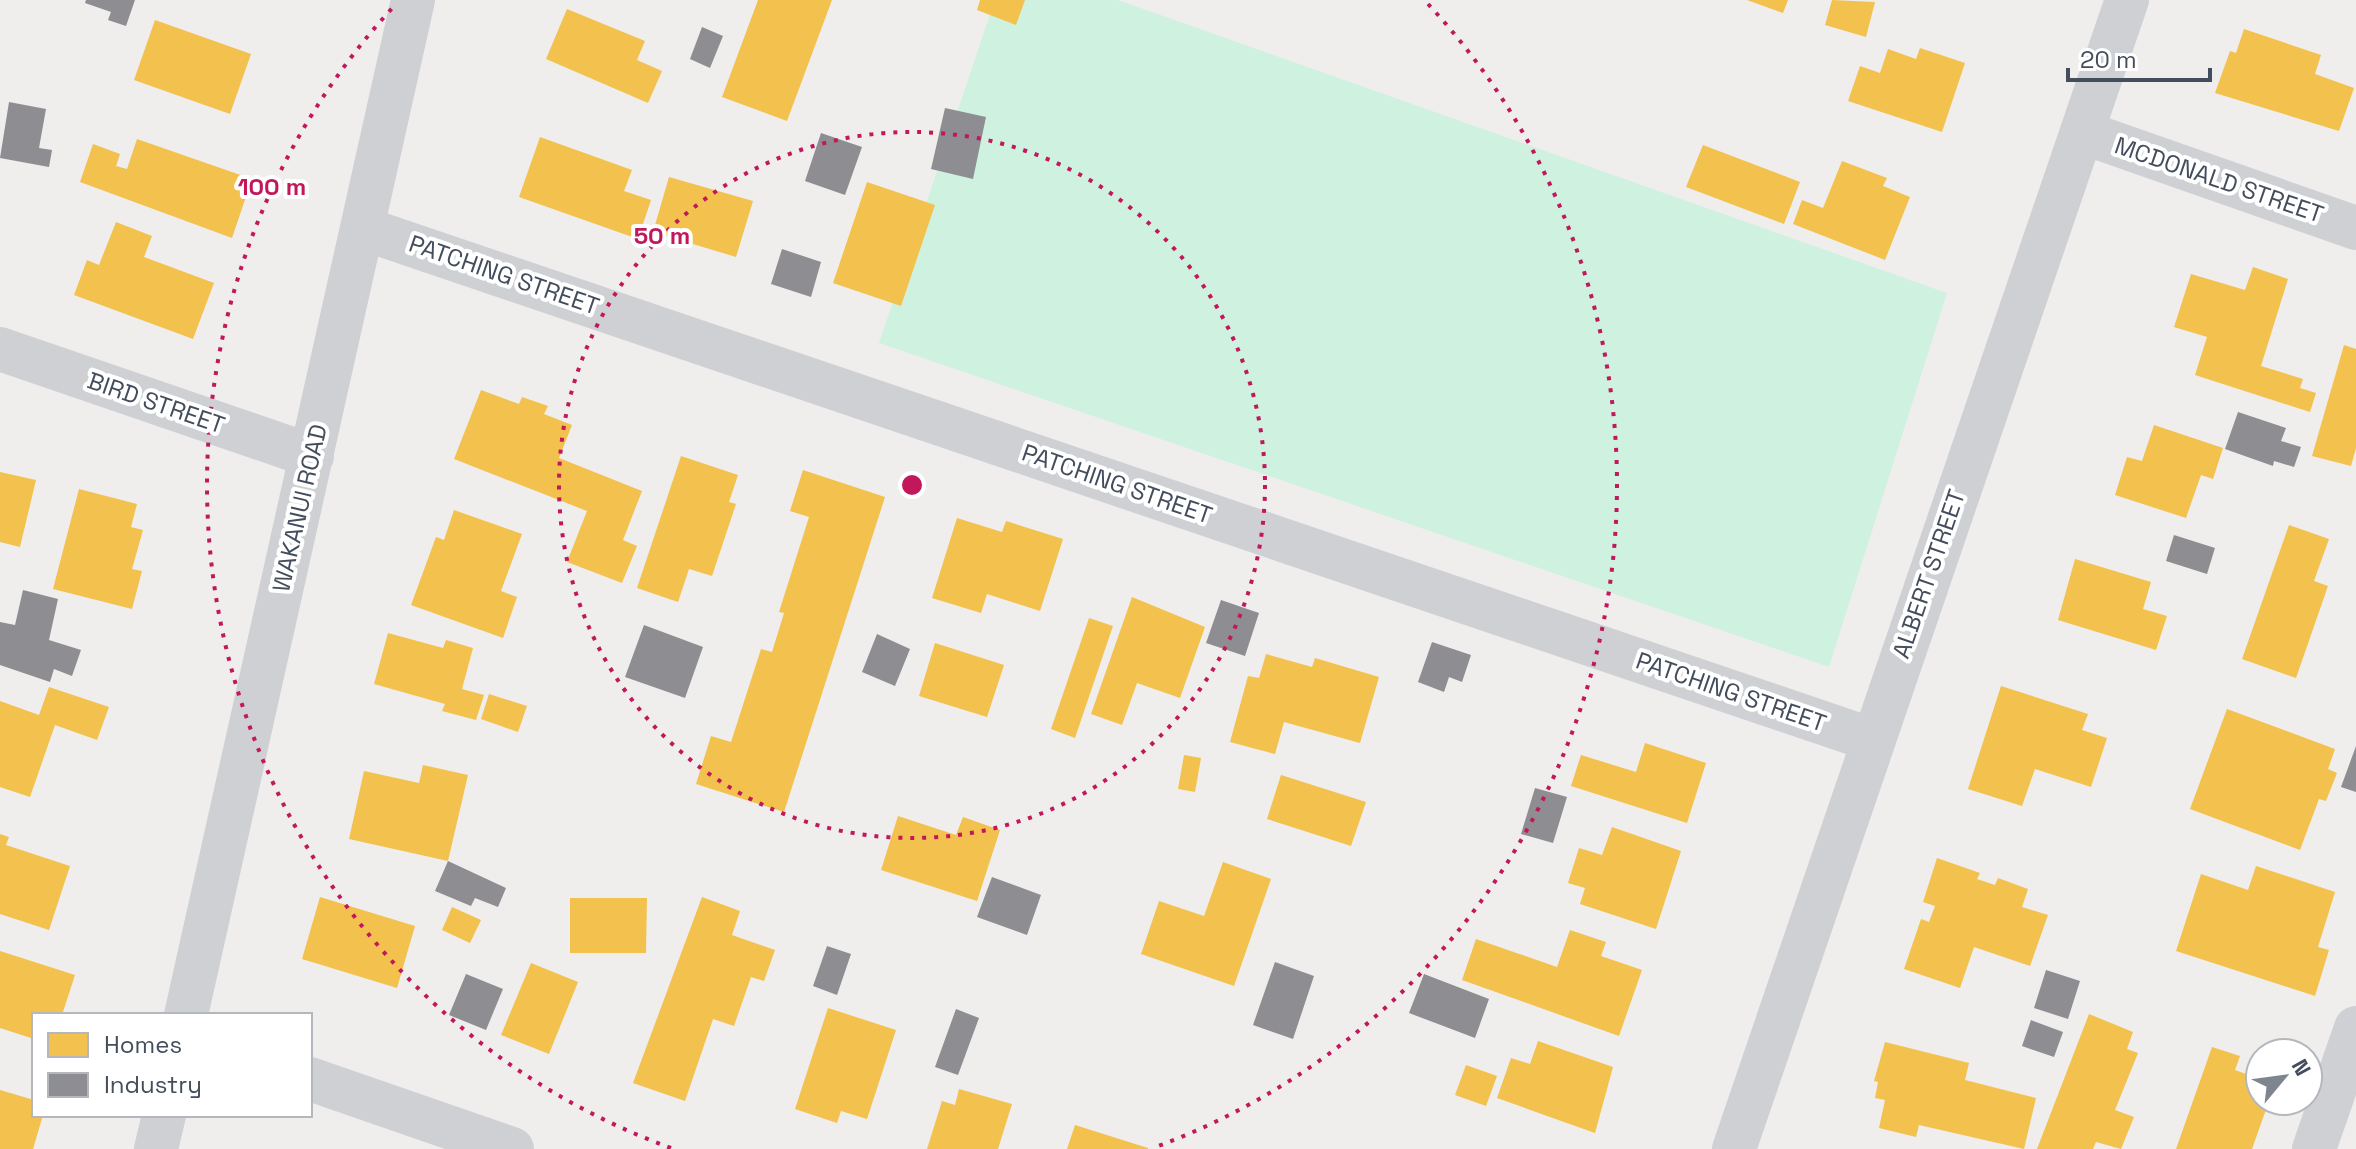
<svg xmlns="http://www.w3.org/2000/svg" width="2356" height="1149" viewBox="0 0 2356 1149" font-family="'Space Grotesk',sans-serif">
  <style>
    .green { fill: #cff1e0 }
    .homes { fill: #f2c14e }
    .industry { fill: #8d8d92 }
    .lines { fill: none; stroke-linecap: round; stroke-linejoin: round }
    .minor { stroke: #ced0d4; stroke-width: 44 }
    .ring { fill: none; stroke: #c2185b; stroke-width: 4; stroke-dasharray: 4 8 }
    .labels { text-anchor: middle; stroke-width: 8; stroke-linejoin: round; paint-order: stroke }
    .street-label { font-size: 24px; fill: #434d5c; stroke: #fff }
    .centre { fill: #c2185b; stroke: #fff; stroke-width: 4 }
    .ring-label { font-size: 24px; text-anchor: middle; font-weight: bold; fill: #c2185b; stroke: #fff; stroke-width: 8; stroke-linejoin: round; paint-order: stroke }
  </style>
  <rect width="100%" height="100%" fill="#efeeed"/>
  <path class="green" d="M 995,0 L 1118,0 L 1947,293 L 1829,667 L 879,343 Z"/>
  <path class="homes" d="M 758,0 L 832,0 L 787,121 L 722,97 Z
    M 980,0 L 1025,0 L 1016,25 L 977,10 Z
    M 1747,0 L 1788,0 L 1783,13 Z
    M 1832,0 L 1875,2 L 1866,37 L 1825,25 Z
    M 567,9 L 645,41 L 637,60 L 662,71 L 648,103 L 546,59 Z
    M 155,20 L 251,54 L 230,114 L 134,80 Z
    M 2244,29 L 2321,55 L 2315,74 L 2354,88 L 2339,131 L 2215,93 L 2230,51 L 2236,53 Z
    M 1920,48 L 1965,63 L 1942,132 L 1848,101 L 1860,66 L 1880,73 L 1888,49 L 1916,59 Z
    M 540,137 L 632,170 L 624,191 L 651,200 L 638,239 L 519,197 Z
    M 137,139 L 252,179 L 232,238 L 80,182 L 93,144 L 120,154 L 116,166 L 127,169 Z
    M 1703,145 L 1800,182 L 1784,224 L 1686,187 Z
    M 1842,161 L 1887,178 L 1883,186 L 1910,197 L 1885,260 L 1793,224 L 1802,200 L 1823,208 Z
    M 669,177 L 753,201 L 736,257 L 653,232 Z
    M 867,182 L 935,205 L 901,306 L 833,283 Z
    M 116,222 L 152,236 L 144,257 L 214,283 L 193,339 L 74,295 L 87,260 L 99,265 Z
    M 2253,267 L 2288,279 L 2261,366 L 2303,379 L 2300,388 L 2316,393 L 2310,412 L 2195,375 L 2207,337 L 2174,327 L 2191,274 L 2245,290 Z
    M 2344,345 L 2356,349 L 2356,448 L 2351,466 L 2312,456 Z
    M 481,390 L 519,404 L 522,397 L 548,406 L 544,414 L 572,425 L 559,458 L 642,491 L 623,540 L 637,546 L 622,583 L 567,562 L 587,511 L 454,459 Z
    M 2154,425 L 2223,448 L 2213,479 L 2201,475 L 2186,518 L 2115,495 L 2127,457 L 2142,461 Z
    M 681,456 L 738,475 L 729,502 L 736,504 L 712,576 L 689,569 L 678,602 L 637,588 Z
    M 803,470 L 885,497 L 784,812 L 696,784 L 711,736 L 731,742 L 761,649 L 772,652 L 784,613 L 779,612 L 809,517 L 790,511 Z
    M 0,472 L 36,480 L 20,547 L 0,542 Z
    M 79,489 L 137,504 L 131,527 L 143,530 L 132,569 L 142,571 L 132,609 L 53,589 Z
    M 454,510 L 522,534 L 501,591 L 517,597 L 503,638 L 411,605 L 436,537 L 444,540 Z
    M 957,518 L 1002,532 L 1006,521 L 1063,539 L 1040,611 L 987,594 L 981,613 L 932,598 Z
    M 2289,525 L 2329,539 L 2314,581 L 2328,586 L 2296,678 L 2242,659 Z
    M 2075,559 L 2151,582 L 2143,609 L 2167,616 L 2156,650 L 2058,620 Z
    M 1132,597 L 1205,627 L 1180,698 L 1137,683 L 1122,725 L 1091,714 Z
    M 1089,618 L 1113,626 L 1075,738 L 1051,729 Z
    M 388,633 L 443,648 L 446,640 L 473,648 L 462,689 L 484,695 L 476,720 L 442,711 L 445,704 L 374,684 Z
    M 935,643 L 1004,665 L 987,717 L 919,696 Z
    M 1266,654 L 1312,667 L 1315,658 L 1379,677 L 1360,743 L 1284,722 L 1275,754 L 1230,742 L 1248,676 L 1259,678 Z
    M 2001,686 L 2088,714 L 2082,730 L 2107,738 L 2091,787 L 2035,769 L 2022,806 L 1968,789 Z
    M 49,687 L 109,707 L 97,740 L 55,725 L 30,797 L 0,787 L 0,701 L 39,715 Z
    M 489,694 L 527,706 L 518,732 L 481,719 Z
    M 2227,709 L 2335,749 L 2328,769 L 2337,773 L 2326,801 L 2319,799 L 2300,850 L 2190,809 Z
    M 1645,743 L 1706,763 L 1687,823 L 1571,786 L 1581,755 L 1636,772 Z
    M 1184,755 L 1201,758 L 1195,792 L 1178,789 Z
    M 423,765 L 468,775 L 448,861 L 349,839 L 364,771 L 419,783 Z
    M 1281,775 L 1366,802 L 1351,846 L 1267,819 Z
    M 898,816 L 956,835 L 963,817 L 1000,830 L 977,901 L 881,870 Z
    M 1612,827 L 1681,851 L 1656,929 L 1580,904 L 1585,888 L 1568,883 L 1579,848 L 1602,855 Z
    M 0,834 L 9,837 L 6,845 L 70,866 L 49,930 L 0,914 Z
    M 1937,858 L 1980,873 L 1977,879 L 1995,885 L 1998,878 L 2028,889 L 2022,907 L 2048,915 L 2030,966 L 1974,947 L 1960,988 L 1904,969 L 1921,919 L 1929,922 L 1935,906 L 1923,902 Z
    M 1223,862 L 1271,879 L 1234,986 L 1141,954 L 1159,901 L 1204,916 Z
    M 2256,866 L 2335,892 L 2318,947 L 2329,950 L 2315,996 L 2176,951 L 2201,874 L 2248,890 Z
    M 320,897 L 415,926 L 397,988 L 302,959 Z
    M 702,897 L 740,911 L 732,935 L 775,950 L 764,981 L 751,977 L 734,1026 L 713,1019 L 685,1101 L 633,1083 Z
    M 570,898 L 647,898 L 646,953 L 570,953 Z
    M 452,907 L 481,920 L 470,943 L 442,930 Z
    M 1570,930 L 1606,942 L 1601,956 L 1642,970 L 1619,1036 L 1462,980 L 1476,939 L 1557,967 Z
    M 0,951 L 75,975 L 62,1015 L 34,1015 L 34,1039 L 0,1028 Z
    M 531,963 L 578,982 L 549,1054 L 501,1035 Z
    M 828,1008 L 896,1030 L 867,1119 L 841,1111 L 837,1123 L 795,1109 Z
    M 2089,1014 L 2133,1032 L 2127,1049 L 2138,1053 L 2115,1110 L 2134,1117 L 2121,1149 L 2096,1142 L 2093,1149 L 2037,1149 Z
    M 1538,1041 L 1613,1067 L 1595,1133 L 1497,1098 L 1511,1058 L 1530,1064 Z
    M 1885,1042 L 1969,1063 L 1965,1080 L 2036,1098 L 2024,1149 L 1919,1125 L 1916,1137 L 1879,1128 L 1885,1100 L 1875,1098 L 1878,1082 L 1874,1081 Z
    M 2212,1047 L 2240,1056 L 2235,1070 L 2260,1079 L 2260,1101 L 2269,1101 L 2252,1149 L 2176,1149 Z
    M 1466,1065 L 1497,1076 L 1486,1106 L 1455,1095 Z
    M 959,1089 L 1012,1104 L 998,1149 L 927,1149 L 942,1101 L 955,1105 Z
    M 0,1090 L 34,1100 L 34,1115 L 43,1115 L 33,1149 L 0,1149 Z
    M 1075,1125 L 1148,1148 L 1148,1149 L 1067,1149 Z"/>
  <path class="industry" d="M 86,0 L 135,0 L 126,26 L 108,20 L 111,12 L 85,3 Z
    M 702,27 L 723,36 L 710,68 L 690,59 Z
    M 9,102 L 46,109 L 39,148 L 52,150 L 49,167 L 0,158 Z
    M 945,108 L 986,117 L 973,179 L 931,169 Z
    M 821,133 L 862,147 L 845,195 L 805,181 Z
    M 782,249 L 821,262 L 811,297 L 771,284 Z
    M 2238,412 L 2286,428 L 2281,441 L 2301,447 L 2294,467 L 2274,461 L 2273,466 L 2225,449 Z
    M 2174,535 L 2215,548 L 2207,574 L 2166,561 Z
    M 23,590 L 58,599 L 49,640 L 81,650 L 72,676 L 54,669 L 50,682 L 0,665 L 0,622 L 15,625 Z
    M 1221,600 L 1259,613 L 1245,656 L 1206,643 Z
    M 644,625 L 703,647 L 685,698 L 625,677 Z
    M 877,634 L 910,649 L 895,686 L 862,672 Z
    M 1432,642 L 1471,655 L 1462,682 L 1449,677 L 1444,692 L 1418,682 Z
    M 2356,746 L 2356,792 L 2341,787 Z
    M 1535,788 L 1567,797 L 1553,843 L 1521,834 Z
    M 448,861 L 506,888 L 498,907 L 475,898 L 471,906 L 435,891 Z
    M 992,877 L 1041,895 L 1027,935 L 977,917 Z
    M 827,946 L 851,954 L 837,995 L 813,986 Z
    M 1275,962 L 1314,976 L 1293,1039 L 1253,1025 Z
    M 2046,970 L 2080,981 L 2068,1019 L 2034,1008 Z
    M 466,974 L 503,989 L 486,1030 L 449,1015 Z
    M 1424,974 L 1489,999 L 1475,1038 L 1409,1013 Z
    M 956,1009 L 979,1018 L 958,1075 L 935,1067 Z
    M 2031,1020 L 2063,1032 L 2054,1057 L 2022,1046 Z"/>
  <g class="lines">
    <path class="minor" d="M 2082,132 L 2356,228
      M 362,228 L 1873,740
      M 0,349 L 312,456
      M 186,1015 L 413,0
      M 310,1079 L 512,1149
      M 156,1149 L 164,1115
      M 1734,1149 L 2127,0
      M 2314,1149 L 2356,1028"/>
  </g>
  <g class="ring">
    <circle cx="912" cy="485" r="353"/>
    <path d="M671 1148A706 706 0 0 1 396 4M1428 4A706 706 0 0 1 1153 1148"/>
  </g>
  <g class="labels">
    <g class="street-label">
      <text transform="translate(2219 180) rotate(19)" y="8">MCDONALD STREET</text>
      <text transform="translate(504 275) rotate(19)" y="8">PATCHING STREET</text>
      <text transform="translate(156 403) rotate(19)" y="8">BIRD STREET</text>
      <text transform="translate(1117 484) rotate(19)" y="8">PATCHING STREET</text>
      <text transform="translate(300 508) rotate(-77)" y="8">WAKANUI ROAD</text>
      <text transform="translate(1929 574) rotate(-71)" y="8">ALBERT STREET</text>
      <text transform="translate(1731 692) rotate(19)" y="8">PATCHING STREET</text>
    </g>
  </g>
  <circle cx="912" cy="485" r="12" class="centre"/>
  <g class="ring-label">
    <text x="272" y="195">100 m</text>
    <text x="662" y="244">50 m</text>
  </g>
  <rect x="32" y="1013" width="280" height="104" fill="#ffffff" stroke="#b4b8be" stroke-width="2"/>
  <rect x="48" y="1033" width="40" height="24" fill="#f2c14e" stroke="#b4b8be" stroke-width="2"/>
  <text x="104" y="1053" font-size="24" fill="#434d5c">Homes</text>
  <rect x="48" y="1073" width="40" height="24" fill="#8d8d92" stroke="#b4b8be" stroke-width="2"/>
  <text x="104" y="1093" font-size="24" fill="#434d5c">Industry</text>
  <g transform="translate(2284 1077) rotate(61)"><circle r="38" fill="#ffffff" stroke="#b4b8be" stroke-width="2"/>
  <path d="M0-6L14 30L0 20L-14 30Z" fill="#7f858f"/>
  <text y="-12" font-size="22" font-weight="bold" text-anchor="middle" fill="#434d5c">N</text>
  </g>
  <path d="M2068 68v12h142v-12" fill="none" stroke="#434d5c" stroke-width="4"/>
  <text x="2080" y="68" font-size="24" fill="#434d5c" stroke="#ffffff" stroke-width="6" paint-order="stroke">20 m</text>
</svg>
